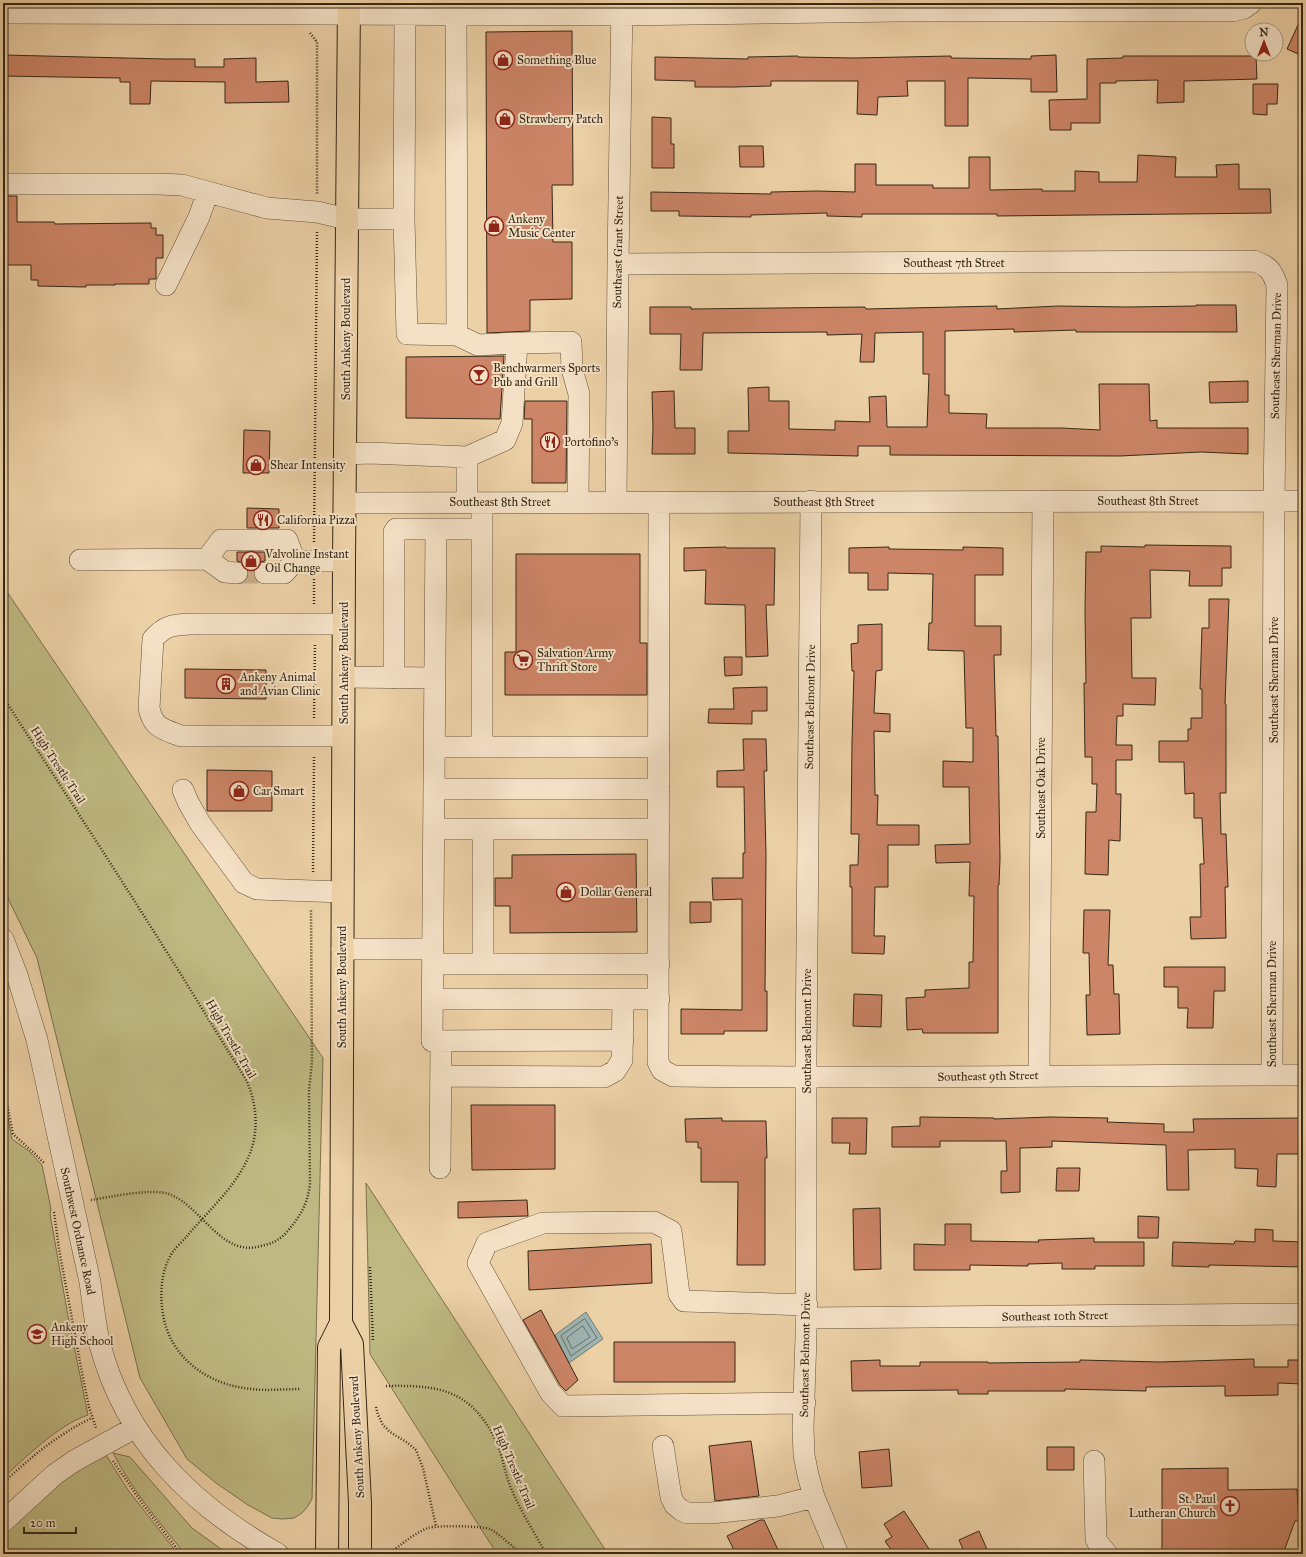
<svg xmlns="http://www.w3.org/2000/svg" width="1306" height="1557" viewBox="0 0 1306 1557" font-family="'IM FELL Great Primer',serif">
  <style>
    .green { fill: #beb982; stroke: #7a704c }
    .water { fill: #9db4b2; stroke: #747c74 }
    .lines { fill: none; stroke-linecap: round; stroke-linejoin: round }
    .shore { stroke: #6a6e64; stroke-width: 1 }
    .building { fill: #cc8567; stroke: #362816 }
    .minor-tunnel { stroke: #c8ae89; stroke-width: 21; stroke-dasharray: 21 10; stroke-linecap: butt }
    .minor-casing { stroke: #64523a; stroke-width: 22 }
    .major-casing { stroke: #362816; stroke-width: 24 }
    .path { stroke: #362816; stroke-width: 2.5; stroke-dasharray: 1 2; stroke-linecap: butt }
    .minor { stroke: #f3e0c5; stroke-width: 21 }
    .major { stroke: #ecd0a6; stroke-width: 22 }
    .labels { text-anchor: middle; stroke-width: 4; stroke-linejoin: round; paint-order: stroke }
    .poi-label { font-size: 12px; fill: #362816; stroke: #f3e0c5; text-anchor: start }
    .street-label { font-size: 12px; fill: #362816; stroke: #f3e0c5 }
  </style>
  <rect width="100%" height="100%" fill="#ecd0a6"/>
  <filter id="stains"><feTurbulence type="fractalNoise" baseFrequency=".005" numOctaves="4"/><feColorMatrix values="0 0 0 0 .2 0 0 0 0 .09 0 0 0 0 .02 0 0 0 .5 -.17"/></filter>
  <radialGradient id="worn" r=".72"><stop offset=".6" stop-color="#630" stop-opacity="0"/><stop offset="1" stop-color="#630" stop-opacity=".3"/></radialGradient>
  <path class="green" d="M 3,586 L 323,1058 L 312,1499 L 308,1506 L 302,1513 L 294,1518 L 283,1519 L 272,1518 L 248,1505 L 216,1483 L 187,1459 L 140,1378 L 37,958 L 3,888 Z
    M 3,1091 L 12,1139 L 29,1151 L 42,1165 L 51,1209 L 50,1214 L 68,1316 L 88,1415 C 58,1425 26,1457 3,1478 Z
    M 366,1183 L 608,1554 L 497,1554 L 370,1354 Z
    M 113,1453 L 130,1457 L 192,1528 L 228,1554 L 185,1554 C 159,1522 132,1490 113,1453 Z
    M 106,1455 L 128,1490 L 178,1554 L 3,1554 L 3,1535 L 72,1473 Z"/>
  <path class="water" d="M 586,1312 L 603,1339 L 569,1363 L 555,1335 Z"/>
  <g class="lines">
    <path class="shore" d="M 585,1319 L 597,1338 L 571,1356 L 561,1336 Z
      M 583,1326 L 590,1337 L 572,1349 L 567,1338 Z"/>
  </g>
  <path class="building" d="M 1303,14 L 1303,56 L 1287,49 Z
    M 572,31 L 573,185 L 552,185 L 553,242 L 572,242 L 572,299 L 530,300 L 530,331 L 487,333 L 486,32 Z
    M 3,55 L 166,59 L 195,59 L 195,67 L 224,67 L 224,59 L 256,58 L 256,82 L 288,81 L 289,102 L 225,103 L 225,82 L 151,81 L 150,104 L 130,104 L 130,82 L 120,82 L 120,78 L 3,76 Z
    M 1056,55 L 1057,92 L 1031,92 L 1031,79 L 968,78 L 968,126 L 945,126 L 945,81 L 907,81 L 908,96 L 878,97 L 877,115 L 857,114 L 858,81 L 771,81 L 771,86 L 734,87 L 695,87 L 695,81 L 655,80 L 655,57 L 748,59 L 748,57 L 798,56 L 798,57 L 854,58 L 951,56 L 951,58 L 1031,59 L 1031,56 Z
    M 1123,56 L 1256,56 L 1257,79 L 1184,81 L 1184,102 L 1157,103 L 1158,80 L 1116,81 L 1116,83 L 1100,83 L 1100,123 L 1071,123 L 1071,130 L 1050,130 L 1049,100 L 1087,99 L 1087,59 L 1123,58 Z
    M 1253,84 L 1278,84 L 1277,104 L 1267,104 L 1267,115 L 1253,114 Z
    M 652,117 L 671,118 L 671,144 L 674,144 L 674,168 L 652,168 Z
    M 739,146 L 763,146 L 764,167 L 740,167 Z
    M 1138,155 L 1176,157 L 1175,177 L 1217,177 L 1216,165 L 1239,164 L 1239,189 L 1270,189 L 1271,213 L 997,216 L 997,214 L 862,214 L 862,217 L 827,216 L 827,213 L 751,215 L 751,217 L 679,216 L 679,211 L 651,211 L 651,192 L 771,194 L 771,192 L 817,191 L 855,192 L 855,164 L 876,164 L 876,185 L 933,185 L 933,188 L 969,188 L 969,157 L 990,157 L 990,190 L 1042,189 L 1042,191 L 1075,191 L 1075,171 L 1099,172 L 1099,182 L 1137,182 Z
    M 3,196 L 17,196 L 17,222 L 54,222 L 55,224 L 151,223 L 151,228 L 156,228 L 156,235 L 163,235 L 163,258 L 156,258 L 156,279 L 149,279 L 149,284 L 115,284 L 115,285 L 86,285 L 86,287 L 38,286 L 38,280 L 31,280 L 31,265 L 3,265 Z
    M 1196,305 L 1236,305 L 1237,332 L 1076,332 L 1076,330 L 1014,332 L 1014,329 L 945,331 L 945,395 L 949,395 L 949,413 L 987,414 L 986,428 L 1062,428 L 1100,430 L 1099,384 L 1149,384 L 1150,421 L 1157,420 L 1157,428 L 1248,428 L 1248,454 L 1201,452 L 1120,456 L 890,455 L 890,446 L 858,446 L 858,456 L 728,453 L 728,431 L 749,431 L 748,388 L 769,387 L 769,401 L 789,401 L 789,429 L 835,430 L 835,421 L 870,422 L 869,397 L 886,396 L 887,427 L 927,427 L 929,374 L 923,374 L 923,332 L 875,333 L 874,362 L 860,362 L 862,334 L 827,335 L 827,332 L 703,333 L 702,370 L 680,370 L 681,334 L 650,334 L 650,307 L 691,307 L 691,309 L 865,307 L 866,309 L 997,306 L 997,309 L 1058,306 L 1127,307 L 1196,306 Z
    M 504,356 L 500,419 L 406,418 L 406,357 Z
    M 1248,381 L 1248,402 L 1210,403 L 1209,382 Z
    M 674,391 L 675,428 L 695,428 L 695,454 L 652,454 L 653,428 L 652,392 Z
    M 525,401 L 567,401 L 566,483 L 532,483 L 532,419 L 524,419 Z
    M 244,430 L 270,431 L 269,473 L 243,473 Z
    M 247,508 L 279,509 L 279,528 L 247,528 Z
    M 1145,545 L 1231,546 L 1231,568 L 1222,568 L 1222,586 L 1189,586 L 1190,571 L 1150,570 L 1151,618 L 1131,618 L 1132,678 L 1156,678 L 1155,705 L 1123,704 L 1123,716 L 1117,716 L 1116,745 L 1132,745 L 1132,760 L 1116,760 L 1116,794 L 1121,794 L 1120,841 L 1109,840 L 1108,875 L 1085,874 L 1086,812 L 1096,812 L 1097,784 L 1092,784 L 1092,757 L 1085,757 L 1084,683 L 1086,683 L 1085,611 L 1086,552 L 1101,552 L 1101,546 L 1145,547 Z
    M 726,547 L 726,548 L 775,548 L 774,605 L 766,605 L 768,656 L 746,657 L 745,605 L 705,604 L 706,570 L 684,571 L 684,548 Z
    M 889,547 L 889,549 L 963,550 L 963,547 L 1003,548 L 1003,575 L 975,575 L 975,626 L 1001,626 L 1001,655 L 994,655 L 996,736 L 998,736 L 1000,859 L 999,885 L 998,885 L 998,1033 L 923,1033 L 922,1029 L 907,1030 L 906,998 L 925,997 L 925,990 L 969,988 L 969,962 L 973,962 L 974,896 L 969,896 L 970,862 L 936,863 L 935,845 L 970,844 L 969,787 L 943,787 L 943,761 L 973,762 L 973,728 L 966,728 L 964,651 L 928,650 L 929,623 L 932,623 L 933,574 L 888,573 L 888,590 L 868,590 L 868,573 L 849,573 L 849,548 Z
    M 237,552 L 265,552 L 265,561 L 259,562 L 254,567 L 253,573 L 256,580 L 246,580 L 249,574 L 248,568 L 243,563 L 237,561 Z
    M 516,554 L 640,554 L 640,643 L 647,643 L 647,695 L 505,695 L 505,652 L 516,652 Z
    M 1209,599 L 1229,599 L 1225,704 L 1226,704 L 1226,793 L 1220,793 L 1221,834 L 1226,834 L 1228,887 L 1225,887 L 1226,938 L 1191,939 L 1190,917 L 1201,917 L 1200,864 L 1204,864 L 1202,818 L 1194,818 L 1194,793 L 1185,794 L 1184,762 L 1159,762 L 1159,741 L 1188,741 L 1188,729 L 1191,729 L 1191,718 L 1202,718 L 1202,689 L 1200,689 L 1202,628 L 1209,628 Z
    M 882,624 L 882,670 L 876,671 L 874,713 L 890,714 L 890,732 L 874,731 L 875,795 L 878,795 L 877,825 L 919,825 L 919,845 L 888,845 L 888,887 L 875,887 L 874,936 L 885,936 L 884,954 L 852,953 L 852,887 L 850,887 L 850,865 L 858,865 L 859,834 L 851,834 L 852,742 L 854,671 L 852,671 L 851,644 L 858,643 L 858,625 Z
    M 724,657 L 742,657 L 742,675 L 725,676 Z
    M 185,669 L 266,670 L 266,699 L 185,698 Z
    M 767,687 L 767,711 L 752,711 L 752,724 L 708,723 L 709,709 L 734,709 L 733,688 Z
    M 743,739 L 766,739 L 767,771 L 764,771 L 766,854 L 765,991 L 767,991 L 767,1031 L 724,1031 L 724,1034 L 681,1034 L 681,1009 L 742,1010 L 742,899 L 713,900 L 712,878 L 743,878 L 743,853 L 745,853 L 744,787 L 717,787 L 717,771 L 744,770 Z
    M 207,770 L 272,771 L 272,811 L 207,811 Z
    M 636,854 L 637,932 L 510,933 L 510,906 L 495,906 L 495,878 L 512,878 L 512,855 Z
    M 690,902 L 711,902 L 711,922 L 690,923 Z
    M 1084,910 L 1110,910 L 1108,965 L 1113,965 L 1114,994 L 1119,994 L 1120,1034 L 1087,1035 L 1086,995 L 1090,995 L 1089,953 L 1083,953 Z
    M 1164,967 L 1225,967 L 1225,991 L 1214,991 L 1213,1028 L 1187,1028 L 1188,1008 L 1178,1008 L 1178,987 L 1164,987 Z
    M 854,994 L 882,995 L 881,1027 L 853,1026 Z
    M 471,1105 L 555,1105 L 555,1169 L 472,1170 Z
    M 920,1117 L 994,1118 L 994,1119 L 1050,1117 L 1108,1118 L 1107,1122 L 1164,1124 L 1164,1132 L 1194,1132 L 1193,1119 L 1303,1118 L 1303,1154 L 1277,1154 L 1276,1187 L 1257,1186 L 1258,1169 L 1235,1168 L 1235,1149 L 1188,1150 L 1189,1190 L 1167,1190 L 1166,1145 L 1052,1141 L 1052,1147 L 1020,1148 L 1020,1192 L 1001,1193 L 1001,1171 L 1007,1171 L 1006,1141 L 940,1141 L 940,1147 L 892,1147 L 892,1127 L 920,1126 Z
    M 722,1118 L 722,1121 L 766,1121 L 767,1158 L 765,1158 L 765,1265 L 737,1265 L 738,1182 L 701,1182 L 701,1148 L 698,1148 L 698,1142 L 686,1142 L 685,1119 Z
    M 832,1118 L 867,1118 L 866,1154 L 849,1154 L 850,1143 L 832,1143 Z
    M 1057,1168 L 1080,1168 L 1079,1191 L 1056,1191 Z
    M 527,1200 L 528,1216 L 526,1216 L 458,1218 L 458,1202 Z
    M 880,1208 L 881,1269 L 854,1270 L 853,1209 Z
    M 1138,1216 L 1159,1217 L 1158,1238 L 1138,1238 Z
    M 945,1224 L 971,1224 L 971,1241 L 1039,1242 L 1038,1240 L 1094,1238 L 1094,1242 L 1144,1242 L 1144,1266 L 1095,1266 L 1095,1269 L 1062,1269 L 1062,1263 L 1028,1264 L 1028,1266 L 970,1265 L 970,1270 L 914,1270 L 914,1244 L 945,1245 Z
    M 1255,1229 L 1273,1230 L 1273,1241 L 1303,1242 L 1303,1267 L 1209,1265 L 1209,1267 L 1172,1266 L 1173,1242 L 1234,1244 L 1235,1241 L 1255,1242 Z
    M 651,1244 L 652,1283 L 529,1290 L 528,1251 Z
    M 541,1310 L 578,1380 L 566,1391 L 560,1385 L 523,1320 Z
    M 614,1342 L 735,1342 L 735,1382 L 614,1382 Z
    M 1254,1359 L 1254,1367 L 1288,1367 L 1288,1360 L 1303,1360 L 1303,1384 L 1278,1383 L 1278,1395 L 1225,1396 L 1225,1386 L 1146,1387 L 1146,1391 L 1065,1389 L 1065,1391 L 988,1391 L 988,1394 L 958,1394 L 958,1390 L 852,1391 L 851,1361 L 880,1360 L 880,1366 L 920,1366 L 920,1362 L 988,1362 L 988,1363 L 1080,1362 L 1080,1360 L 1160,1362 Z
    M 751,1441 L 759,1496 L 715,1501 L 709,1446 Z
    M 1047,1447 L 1074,1447 L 1074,1470 L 1047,1470 Z
    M 889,1449 L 892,1486 L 862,1488 L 859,1452 Z
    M 1228,1468 L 1228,1490 L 1297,1489 L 1299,1521 L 1295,1521 L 1283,1554 L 1162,1554 L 1162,1469 Z
    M 904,1511 L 929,1549 L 922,1554 L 894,1554 L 885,1541 L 892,1537 L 884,1524 Z
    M 760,1520 L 764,1520 L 780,1554 L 736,1554 L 727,1536 Z
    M 979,1531 L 989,1554 L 965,1554 L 959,1540 Z"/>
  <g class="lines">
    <path class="minor-tunnel" d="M 237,573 L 265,573"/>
    <g class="minor-casing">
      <path id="minor" d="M 3,13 L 622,15 L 898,11 L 1233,11 L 1244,8 L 1251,3
        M 405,13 L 404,219 L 407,334 L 457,335 L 456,14
        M 3,184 L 158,184 L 182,185 L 267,208 L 317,212 L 347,219 L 404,219
        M 618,264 L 1254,261 C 1268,266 1272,270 1277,285 L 1274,501 L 1272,1075
        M 166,285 L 199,217 L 208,192
        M 457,335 L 478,345 L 517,343 L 512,423 L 505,440 L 467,457 L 467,503
        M 517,343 L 571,342 L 572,369 L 579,394 L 578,502
        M 345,454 L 370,453 L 467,457
        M 811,501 L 806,1057 L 806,1336 L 803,1428 L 804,1455 L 808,1475 L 814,1497 L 838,1554
        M 616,502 L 618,264 L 622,3
        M 659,502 L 658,1062 L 662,1070 L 673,1076 C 883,1079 1093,1075 1303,1075
        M 345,503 L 1303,501
        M 436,529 L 432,1041 L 623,1040
        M 207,559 L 225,572 L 237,573
        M 80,560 L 207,559 L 221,540 L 287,540 L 295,561 L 344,561
        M 265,573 L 284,573 L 295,561
        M 344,677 L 435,678
        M 394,678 L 394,532 L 396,529 L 482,529
        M 343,736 L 181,736 C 163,729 153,728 149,708 L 153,639 C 165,625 173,625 191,624 L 344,624
        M 434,747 L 659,747
        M 482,747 L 482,503
        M 434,789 L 659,789
        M 183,790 L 188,802 L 200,823 L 244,883 L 257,889 L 342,892
        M 434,829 L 659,829
        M 483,829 L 483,964
        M 3,939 L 17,975 L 37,1040 L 90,1282 C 93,1303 95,1325 100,1345 C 126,1442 193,1506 278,1554
        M 342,949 L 433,949
        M 433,964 L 659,964
        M 433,999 L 659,999
        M 441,1076 L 604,1077 L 615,1071 L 622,1060 L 623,999
        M 1039,1076 L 1043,501
        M 440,1168 L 441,1041
        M 806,1318 L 1303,1314
        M 805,1403 L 563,1406 L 550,1392 L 478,1263 L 487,1243 L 543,1223 L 654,1222 L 671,1231 L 679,1294 L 684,1301 L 807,1305
        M 663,1446 L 671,1497 L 675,1505 L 681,1510 L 687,1513 L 711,1513 L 778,1506 L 814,1497
        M 1094,1461 L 1096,1539 L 1098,1543 L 1107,1554
        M 3,1522 L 54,1475 L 74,1461 L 136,1427"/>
    </g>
    <g class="major-casing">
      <path id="major" d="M 341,1323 L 352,1344 L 360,1503 L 360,1554
        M 327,1554 L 329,1347 L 341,1323 L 344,561 L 349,3"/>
    </g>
    <path class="path" d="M 310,33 L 317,42 L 317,194
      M 314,542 L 317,231
      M 314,579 L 314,606
      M 3,697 C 58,782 114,868 168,954 C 187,984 206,1015 225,1046 C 232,1058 242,1071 248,1084 C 254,1099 257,1116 255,1133 C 250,1175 213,1205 187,1236 C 183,1241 176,1247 172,1253 C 159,1273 159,1304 166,1327 C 178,1364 214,1386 252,1389 C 268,1391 285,1389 301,1389
      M 314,718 L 315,643
      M 313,872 L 314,755
      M 3,1083 L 13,1134 L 35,1154 L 44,1163
      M 91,1200 C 111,1197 150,1188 169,1194 C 202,1206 221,1258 261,1246 C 270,1244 278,1241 285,1234 C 299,1218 308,1205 310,1183 L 309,1090 L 312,1062 L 311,909
      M 54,1212 L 59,1249 L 83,1378 L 89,1407 L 96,1428
      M 370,1267 L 373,1342
      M 386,1386 C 435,1385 469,1388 494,1437 C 502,1452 504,1470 510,1486 C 520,1510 534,1532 546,1554
      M 376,1407 L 378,1415 L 383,1425 L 390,1432 L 408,1443 L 416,1450 L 423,1468 L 436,1526
      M 113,1461 L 144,1506 L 181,1554
      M 3,1483 C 30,1458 58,1434 92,1418
      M 389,1554 C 399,1546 416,1532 428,1528 C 438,1525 480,1526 490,1529 C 498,1533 514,1548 522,1554"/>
    <use href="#minor" class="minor"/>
    <use href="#major" class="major"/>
  </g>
  <defs>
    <g id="shop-ring" transform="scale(1)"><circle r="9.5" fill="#f3e0c5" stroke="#8f2418" stroke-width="1.5"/><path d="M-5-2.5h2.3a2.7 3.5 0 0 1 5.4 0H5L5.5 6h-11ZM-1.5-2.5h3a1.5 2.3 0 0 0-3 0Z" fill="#8f2418"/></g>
    <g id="bar-ring" transform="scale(1)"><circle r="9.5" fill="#f3e0c5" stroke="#8f2418" stroke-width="1.5"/><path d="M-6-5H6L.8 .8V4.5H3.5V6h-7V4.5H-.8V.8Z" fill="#8f2418"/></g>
    <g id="restaurant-ring" transform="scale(1)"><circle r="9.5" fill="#f3e0c5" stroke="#8f2418" stroke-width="1.5"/><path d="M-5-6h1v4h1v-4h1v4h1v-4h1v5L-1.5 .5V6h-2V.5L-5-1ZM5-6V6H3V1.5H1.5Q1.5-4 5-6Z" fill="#8f2418"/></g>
    <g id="supermarket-ring" transform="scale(1)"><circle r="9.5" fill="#f3e0c5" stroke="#8f2418" stroke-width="1.5"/><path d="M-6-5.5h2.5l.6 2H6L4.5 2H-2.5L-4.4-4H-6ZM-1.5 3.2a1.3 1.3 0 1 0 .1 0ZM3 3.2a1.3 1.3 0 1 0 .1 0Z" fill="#8f2418"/></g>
    <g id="building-ring" transform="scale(1)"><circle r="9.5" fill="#f3e0c5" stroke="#8f2418" stroke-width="1.5"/><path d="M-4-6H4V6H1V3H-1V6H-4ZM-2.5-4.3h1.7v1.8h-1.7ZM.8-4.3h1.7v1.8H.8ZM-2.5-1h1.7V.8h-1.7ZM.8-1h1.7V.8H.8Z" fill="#8f2418"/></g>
    <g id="school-ring" transform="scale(1)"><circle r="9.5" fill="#f3e0c5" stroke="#8f2418" stroke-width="1.5"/><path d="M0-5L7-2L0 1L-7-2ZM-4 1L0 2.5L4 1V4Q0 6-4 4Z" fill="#8f2418"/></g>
    <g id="church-ring" transform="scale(1)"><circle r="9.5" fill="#f3e0c5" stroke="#8f2418" stroke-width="1.5"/><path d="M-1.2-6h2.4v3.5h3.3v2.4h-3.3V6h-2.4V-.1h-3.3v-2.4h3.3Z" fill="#8f2418"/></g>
  </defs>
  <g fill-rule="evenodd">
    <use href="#shop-ring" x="503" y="60"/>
    <use href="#shop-ring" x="505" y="119"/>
    <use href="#shop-ring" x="494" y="226"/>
    <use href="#bar-ring" x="479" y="375"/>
    <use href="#restaurant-ring" x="550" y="442"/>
    <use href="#shop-ring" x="256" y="465"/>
    <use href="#restaurant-ring" x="263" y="520"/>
    <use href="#shop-ring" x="251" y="561"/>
    <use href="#supermarket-ring" x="523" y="660"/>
    <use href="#building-ring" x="226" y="684"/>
    <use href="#shop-ring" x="239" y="791"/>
    <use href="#shop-ring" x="566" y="892"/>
    <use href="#school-ring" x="37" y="1334"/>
    <use href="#church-ring" x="1230" y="1506"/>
  </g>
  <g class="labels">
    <g class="poi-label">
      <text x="517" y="64">Something Blue</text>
      <text x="519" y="123">Strawberry Patch</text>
      <text x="508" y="223">Ankeny<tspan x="508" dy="14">Music Center</tspan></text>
      <text x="493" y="372">Benchwarmers Sports<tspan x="493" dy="14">Pub and Grill</tspan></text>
      <text x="564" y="446">Portofino's</text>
      <text x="270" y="469">Shear Intensity</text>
      <text x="277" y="524">California Pizza</text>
      <text x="265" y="558">Valvoline Instant<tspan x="265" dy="14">Oil Change</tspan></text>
      <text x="537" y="657">Salvation Army<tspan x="537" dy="14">Thrift Store</tspan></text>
      <text x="240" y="681">Ankeny Animal<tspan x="240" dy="14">and Avian Clinic</tspan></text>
      <text x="253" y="795">Car Smart</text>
      <text x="580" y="896">Dollar General</text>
      <text x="51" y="1331">Ankeny<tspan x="51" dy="14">High School</tspan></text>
      <text x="1216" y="1503" text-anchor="end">St. Paul<tspan x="1216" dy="14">Lutheran Church</tspan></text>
    </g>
    <g class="street-label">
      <text transform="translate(618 252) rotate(-89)" y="4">Southeast Grant Street</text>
      <text x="954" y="267">Southeast 7th Street</text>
      <text transform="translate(346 339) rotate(-90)" y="4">South Ankeny Boulevard</text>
      <text transform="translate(1276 356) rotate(-89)" y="4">Southeast Sherman Drive</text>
      <text x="1148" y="505">Southeast 8th Street</text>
      <text x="500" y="506">Southeast 8th Street</text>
      <text x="824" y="506">Southeast 8th Street</text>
      <text transform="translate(344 663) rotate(-90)" y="4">South Ankeny Boulevard</text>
      <text transform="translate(1274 680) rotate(-90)" y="4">Southeast Sherman Drive</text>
      <text transform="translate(810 707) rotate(-89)" y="4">Southeast Belmont Drive</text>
      <text transform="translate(58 765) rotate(57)" y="4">High Trestle Trail</text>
      <text transform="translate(1041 788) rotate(-90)" y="4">Southeast Oak Drive</text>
      <text transform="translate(342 987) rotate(-90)" y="4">South Ankeny Boulevard</text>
      <text transform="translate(1272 1004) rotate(-90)" y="4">Southeast Sherman Drive</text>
      <text transform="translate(807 1031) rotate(-90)" y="4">Southeast Belmont Drive</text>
      <text transform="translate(231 1039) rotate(60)" y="4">High Trestle Trail</text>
      <text transform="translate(988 1076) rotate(-1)" y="4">Southeast 9th Street</text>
      <text transform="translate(78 1231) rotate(78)" y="4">Southwest Ordnance Road</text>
      <text transform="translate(1055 1316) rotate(-1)" y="4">Southeast 10th Street</text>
      <text transform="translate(805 1355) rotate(-89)" y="4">Southeast Belmont Drive</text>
      <text transform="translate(357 1437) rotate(-93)" y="4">South Ankeny Boulevard</text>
      <text transform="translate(514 1467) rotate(67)" y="4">High Trestle Trail</text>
    </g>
  </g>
  <rect width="1306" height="1557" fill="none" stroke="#ecd0a6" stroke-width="16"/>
  <rect x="4" y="4" width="1298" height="1549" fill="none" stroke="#362816" stroke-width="2"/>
  <rect x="8" y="8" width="1290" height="1541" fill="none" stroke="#362816"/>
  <g transform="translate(1264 42)"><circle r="19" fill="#f3e0c5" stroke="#a7967f"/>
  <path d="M0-3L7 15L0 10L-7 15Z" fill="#8f2418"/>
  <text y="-6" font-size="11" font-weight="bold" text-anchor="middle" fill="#362816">N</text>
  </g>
  <path d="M24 1527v6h52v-6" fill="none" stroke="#362816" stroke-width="2"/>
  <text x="30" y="1527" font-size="12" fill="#362816" stroke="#f3e0c5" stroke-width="3" paint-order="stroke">20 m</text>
  <rect width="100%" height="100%" filter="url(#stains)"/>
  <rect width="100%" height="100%" fill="url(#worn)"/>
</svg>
